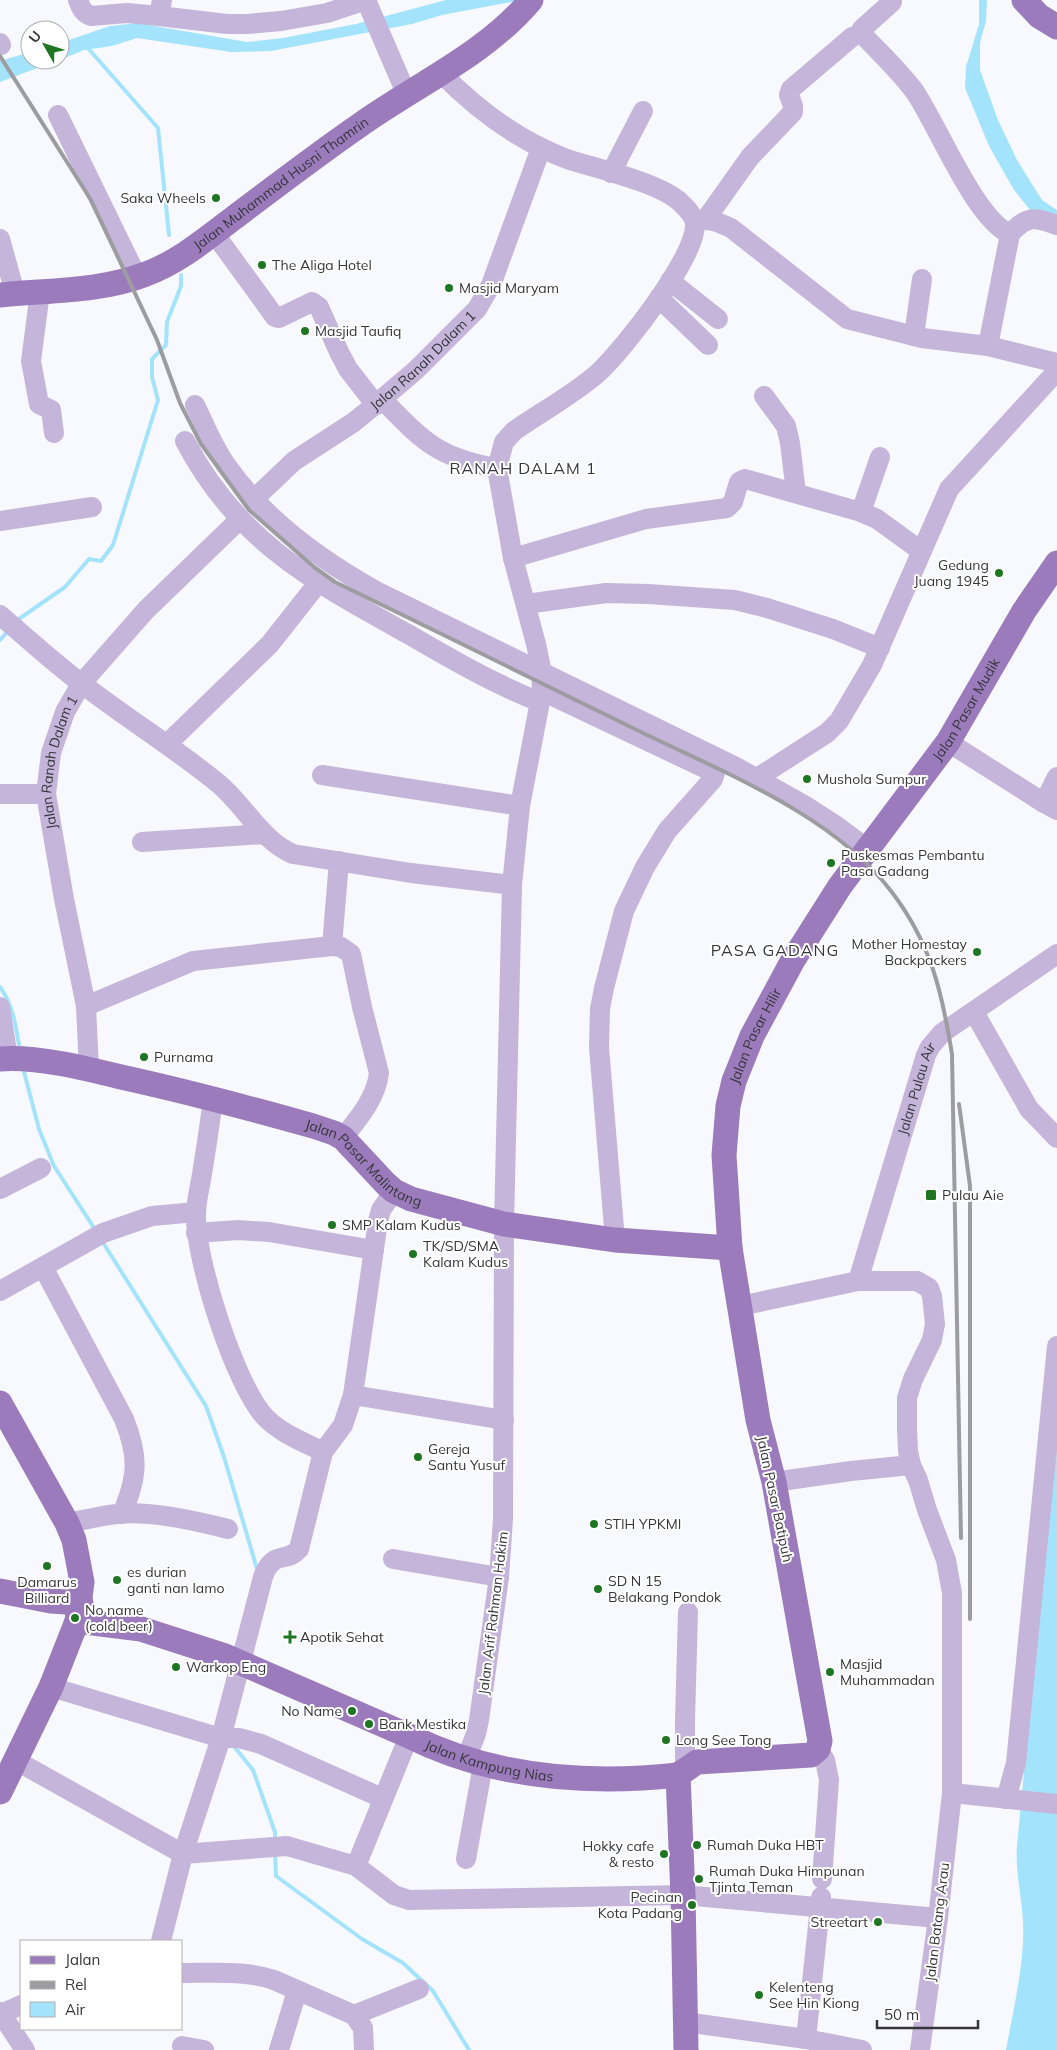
<svg xmlns="http://www.w3.org/2000/svg" width="1057" height="2050" viewBox="0 0 1057 2050" font-family="Mulish,sans-serif">
  <style>
    .water { fill: #a4e3fc }
    .lines { fill: none; stroke-linecap: round; stroke-linejoin: round }
    .stream { stroke: #a4e3fc; stroke-width: 4 }
    .minor { stroke: #c6b5da; stroke-width: 20 }
    .major { stroke: #9b7bbc; stroke-width: 25 }
    .rail { stroke: #9c9ca1; stroke-width: 4 }
    .poi-dot { fill: #1e7623; stroke: #fff; stroke-width: 2 }
    .labels { text-anchor: middle; stroke-width: 4; stroke-linejoin: round; paint-order: stroke }
    .street-label { font-size: 14px; fill: #36363b; stroke: #fff }
    .poi-label { font-size: 14px; fill: #36363b; stroke: #fff; text-anchor: start }
    .quarter-label { font-size: 16px; letter-spacing: 1px; fill: #36363b; stroke: #fff }
  </style>
  <rect width="100%" height="100%" fill="#f8f9fe"/>
  <path class="water" d="M 446,0 L 522,0 L 442,15 L 412,24 L 271,51 L 231,52 L 137,38 L 112,46 L 84,50 L 60,60 L 60,43 L 110,26 L 137,23 L 247,42 L 283,38 L 356,24 Z
    M 979,0 L 987,0 L 986,21 L 980,43 L 980,70 L 998,120 L 1017,160 L 1042,200 L 1057,210 L 1057,222 L 1030,210 L 1014,190 L 989,146 L 965,88 L 966,67 L 979,24 Z
    M 30,52 L 30,60 L 59,60 L 0,82 L 0,61 Z
    M 1057,1421 L 1057,2050 L 1006,2050 C 1013,2011 1025,1962 1023,1923 C 1022,1897 1015,1872 1017,1846 Z"/>
  <g class="lines">
    <path class="stream" d="M 87,47 L 158,128 L 169,235
      M 16,621 L 65,587 L 89,559 L 101,561 L 113,545 L 158,400 L 152,377 L 152,359 L 166,345 L 167,322 L 181,286 L 181,275
      M 0,640 L 8,631
      M 0,987 C 14,1007 16,1028 20,1051
      M 23,1068 L 39,1129 L 54,1166 L 96,1231
      M 102,1241 L 206,1406 L 224,1457 L 257,1569
      M 233,1745 L 253,1770 L 275,1832 L 275,1840
      M 275,1852 L 276,1876 L 362,1939 L 403,1963 L 433,1991 L 469,2050"/>
    <g class="minor">
      <path d="M 78,0 C 81,8 83,13 91,16 L 127,13 L 159,16"/>
      <path d="M 162,0 L 159,16 L 227,24 L 247,24 L 281,21 L 327,13 L 366,0 L 406,93"/>
      <path d="M 860,34 L 862,29 L 892,2"/>
      <path d="M 0,43 L 1,45"/>
      <path d="M 440,72 C 476,109 519,141 567,159 C 597,169 658,182 680,202 C 685,207 694,215 695,223 C 698,255 623,350 598,373 C 573,395 541,412 514,431 L 504,442 L 497,468 L 513,558 L 536,644 L 541,668 L 542,691 L 520,806 L 512,885 L 504,1224 L 503,1519 L 499,1577 L 479,1720 L 476,1734 L 466,1759"/>
      <path d="M 58,115 L 137,277"/>
      <path d="M 611,173 L 643,111"/>
      <path d="M 706,219 L 750,157 L 793,112 L 793,106 L 789,95 L 791,89 L 852,37 L 860,34 L 866,38 C 883,56 901,73 915,92 C 938,126 975,219 1010,234"/>
      <path d="M 695,221 C 709,218 718,222 731,228 L 847,319 L 922,338 L 988,346 L 1057,363"/>
      <path d="M 214,233 L 275,317 L 279,318 L 312,302 L 319,307 L 339,352 L 348,369 L 376,405"/>
      <path d="M 0,239 L 15,293"/>
      <path d="M 670,281 L 718,319"/>
      <path d="M 40,292 L 31,361 L 39,404 L 51,410 L 54,433"/>
      <path d="M 659,298 L 708,345"/>
      <path d="M 914,336 L 922,279"/>
      <path d="M 988,346 L 1010,234 C 1027,215 1035,217 1057,225"/>
      <path d="M 764,396 L 786,426 L 790,443 L 796,493"/>
      <path d="M 382,399 C 422,440 437,458 497,468"/>
      <path d="M 195,405 C 205,425 213,447 227,466 C 264,519 322,561 378,592 L 736,767 L 804,805 L 838,827 L 869,850"/>
      <path d="M 185,441 C 238,542 313,581 408,634 C 451,659 494,684 540,702"/>
      <path id="s1" d="M 254,499 L 294,461 L 354,422 L 382,399 L 416,370 L 477,309 L 491,285 L 541,148"/>
      <path d="M 861,512 L 880,457"/>
      <path d="M 0,521 L 92,507"/>
      <path d="M 513,558 L 646,519 L 727,508 L 733,502 L 739,482 L 745,479 L 861,512 L 877,519 L 921,551"/>
      <path d="M 526,604 L 606,593 L 648,594 L 735,600 L 767,608 L 833,629 L 880,648"/>
      <path d="M 0,615 C 27,638 53,662 81,683 C 126,718 175,748 219,784 C 245,806 261,840 293,854 L 411,873 L 512,885"/>
      <path d="M 542,691 L 715,773 L 713,779 L 667,831 L 645,867 L 624,911 L 604,988 L 600,1009 L 599,1047 L 615,1240"/>
      <path d="M 948,742 L 1044,803 L 1057,810"/>
      <path d="M 167,744 L 270,644 L 318,583"/>
      <path d="M 322,775 L 520,806"/>
      <path d="M 757,778 L 827,733 L 839,721 L 872,665 L 949,489 L 1057,371"/>
      <path d="M 0,794 L 46,794"/>
      <path d="M 1044,803 L 1057,777"/>
      <path d="M 142,842 L 265,834"/>
      <path d="M 332,946 L 339,861"/>
      <path d="M 86,1006 L 193,961 L 332,946 L 341,947 L 351,954 L 362,1007 L 379,1073 C 376,1098 359,1118 343,1138"/>
      <path d="M 0,1007 L 8,1058"/>
      <path d="M 974,1012 L 1029,1109 L 1057,1138"/>
      <path id="s2" d="M 89,1069 L 86,1006 L 64,899 L 46,794 L 51,753 L 65,712 L 81,684 L 146,610 L 239,520"/>
      <path d="M 213,1098 C 210,1124 206,1149 202,1174 C 200,1187 196,1201 196,1215 C 195,1259 235,1385 265,1417 C 280,1433 304,1442 323,1452"/>
      <path d="M 0,1189 L 41,1168"/>
      <path d="M 196,1233 L 238,1230 L 269,1232 L 374,1250"/>
      <path d="M 43,1267 L 124,1419 C 139,1457 138,1476 122,1514"/>
      <path id="s3" d="M 858,1281 L 926,1055 L 930,1047 L 942,1033 L 1057,954"/>
      <path d="M 0,1291 L 103,1233 L 152,1216 L 196,1212"/>
      <path d="M 740,1306 L 858,1281 L 917,1281 L 929,1288 L 932,1296 L 935,1324 L 932,1340 L 913,1379 L 907,1398 L 907,1429 L 908,1451 L 911,1465 L 918,1480 L 927,1510 L 946,1560 L 952,1593 L 952,1793 L 938,1918 L 920,2050"/>
      <path d="M 353,1395 L 504,1420"/>
      <path d="M 774,1482 L 851,1471 L 911,1465"/>
      <path d="M 67,1523 C 84,1520 100,1516 117,1514 C 149,1510 197,1521 228,1529"/>
      <path d="M 393,1559 L 499,1577"/>
      <path d="M 51,1687 L 221,1738 L 239,1738 L 261,1744 L 382,1798"/>
      <path d="M 818,1749 L 825,1760 L 829,1780 L 822,1879"/>
      <path d="M 15,1760 L 183,1854 L 287,1846 L 356,1866 L 394,1895 L 409,1900 L 683,1895 L 938,1918"/>
      <path d="M 685,1768 L 685,1720 L 688,1612"/>
      <path d="M 952,1793 L 1057,1804"/>
      <path d="M 1006,1799 L 1016,1763 L 1057,1346"/>
      <path d="M 466,1859 L 483,1765"/>
      <path d="M 356,1866 L 409,1736"/>
      <path d="M 161,1941 L 183,1854 L 221,1738 L 263,1577 C 273,1549 286,1564 299,1549 L 323,1452 L 343,1425 L 353,1395 L 378,1221 L 381,1210 L 394,1191"/>
      <path d="M 181,1973 C 212,1973 245,1970 274,1980 L 354,2015 L 363,2028 L 364,2050"/>
      <path d="M 0,2012 L 25,2050"/>
      <path d="M 1,2014 L 21,2005"/>
      <path d="M 354,2015 L 419,1989"/>
      <path d="M 685,2022 L 806,2039 L 862,2050"/>
      <path d="M 806,2039 L 821,1897"/>
      <path d="M 182,2046 L 204,2050"/>
      <path d="M 279,2050 L 297,1991"/>
    </g>
    <g class="major">
      <path d="M 1024,0 L 1039,16 L 1057,27"/>
      <path id="s4" d="M 0,295 C 48,290 100,292 146,274 C 179,262 207,238 235,217 C 276,186 318,154 360,125 C 416,85 486,54 531,0"/>
      <path id="s5" d="M 0,1059 C 36,1056 85,1068 121,1077 C 185,1091 249,1108 313,1126 L 334,1133 L 343,1138 L 386,1184 L 394,1191 L 411,1199 L 504,1224 L 615,1240 L 730,1248"/>
      <path d="M 0,1403 L 67,1523 L 74,1540 L 82,1582 L 77,1621 L 51,1687 L 0,1792"/>
      <path d="M 0,1591 L 51,1601 L 81,1603"/>
      <path id="s6" d="M 77,1621 L 141,1629 L 225,1656 L 409,1736 C 493,1778 586,1785 678,1775"/>
      <path id="s7" d="M 678,1775 L 697,1762 L 811,1755 L 818,1749 L 820,1741 L 774,1482 L 758,1420 L 730,1248 L 724,1155 L 728,1106 L 734,1081 L 752,1036 L 793,960 L 840,886 L 948,742 L 1024,611 L 1057,563"/>
      <path d="M 678,1775 L 683,1895 L 686,2050"/>
    </g>
    <path class="rail" d="M 0,56 L 91,200 L 157,340 L 180,403 L 201,444 L 249,510 L 314,567 L 335,582 C 437,632 539,681 641,732 C 725,773 833,815 891,891 C 931,943 942,992 952,1054 L 961,1538
      M 959,1104 L 970,1186 L 970,1619"/>
  </g>
  <g class="poi-dot">
    <circle cx="216" cy="198" r="5"/>
    <circle cx="262" cy="265" r="5"/>
    <circle cx="449" cy="288" r="5"/>
    <circle cx="305" cy="331" r="5"/>
    <circle cx="999" cy="573" r="5"/>
    <circle cx="807" cy="779" r="5"/>
    <circle cx="831" cy="863" r="5"/>
    <circle cx="977" cy="952" r="5"/>
    <circle cx="144" cy="1057" r="5"/>
    <rect x="925" y="1189" width="12" height="12" rx="2.5"/>
    <circle cx="332" cy="1225" r="5"/>
    <circle cx="413" cy="1254" r="5"/>
    <circle cx="418" cy="1457" r="5"/>
    <circle cx="594" cy="1524" r="5"/>
    <circle cx="47" cy="1566" r="5"/>
    <circle cx="117" cy="1580" r="5"/>
    <circle cx="598" cy="1589" r="5"/>
    <circle cx="75" cy="1618" r="5"/>
    <path d="M287.5 1629.5h5v5h5v5h-5v5h-5v-5h-5v-5h5z"/>
    <circle cx="176" cy="1667" r="5"/>
    <circle cx="830" cy="1672" r="5"/>
    <circle cx="352" cy="1711" r="5"/>
    <circle cx="369" cy="1724" r="5"/>
    <circle cx="666" cy="1740" r="5"/>
    <circle cx="697" cy="1845" r="5"/>
    <circle cx="664" cy="1854" r="5"/>
    <circle cx="699" cy="1879" r="5"/>
    <circle cx="692" cy="1905" r="5"/>
    <circle cx="878" cy="1922" r="5"/>
    <circle cx="759" cy="1995" r="5"/>
  </g>
  <g class="labels">
    <g class="street-label">
      <text dy="5" stroke="none"><textPath href="#s4" startOffset="311">Jalan Muhammad Husni Thamrin</textPath></text>
      <text dy="5" stroke="none"><textPath href="#s1" startOffset="219">Jalan Ranah Dalam 1</textPath></text>
      <text dy="5" stroke="none"><textPath href="#s7" startOffset="1264">Jalan Pasar Mudik</textPath></text>
      <text dy="5" stroke="none"><textPath href="#s2" startOffset="312">Jalan Ranah Dalam 1</textPath></text>
      <text dy="5" stroke="none"><textPath href="#s7" startOffset="874">Jalan Pasar Hilir</textPath></text>
      <text dy="5" stroke="none"><textPath href="#s3" startOffset="201">Jalan Pulau Air</textPath></text>
      <text dy="5" stroke="none"><textPath href="#s5" startOffset="385">Jalan Pasar Malintang</textPath></text>
      <text transform="translate(775 1499) rotate(78)" y="5">Jalan Pasar Batipuh</text>
      <text transform="translate(493 1613) rotate(-83)" y="5">Jalan Arif Rahman Hakim</text>
      <text dy="5" stroke="none"><textPath href="#s6" startOffset="438">Jalan Kampung Nias</textPath></text>
      <text transform="translate(937 1922) rotate(-83)" y="5">Jalan Batang Arau</text>
    </g>
    <g class="poi-label">
      <text x="206" y="203" text-anchor="end">Saka Wheels</text>
      <text x="272" y="270">The Aliga Hotel</text>
      <text x="459" y="293">Masjid Maryam</text>
      <text x="315" y="336">Masjid Taufiq</text>
      <text x="989" y="570" text-anchor="end">Gedung<tspan x="989" dy="16">Juang 1945</tspan></text>
      <text x="817" y="784">Mushola Sumpur</text>
      <text x="841" y="860">Puskesmas Pembantu<tspan x="841" dy="16">Pasa Gadang</tspan></text>
      <text x="967" y="949" text-anchor="end">Mother Homestay<tspan x="967" dy="16">Backpackers</tspan></text>
      <text x="154" y="1062">Purnama</text>
      <text x="942" y="1200">Pulau Aie</text>
      <text x="342" y="1230">SMP Kalam Kudus</text>
      <text x="423" y="1251">TK/SD/SMA<tspan x="423" dy="16">Kalam Kudus</tspan></text>
      <text x="428" y="1454">Gereja<tspan x="428" dy="16">Santu Yusuf</tspan></text>
      <text x="604" y="1529">STIH YPKMI</text>
      <text x="127" y="1577">es durian<tspan x="127" dy="16">ganti nan lamo</tspan></text>
      <text x="608" y="1586">SD N 15<tspan x="608" dy="16">Belakang Pondok</tspan></text>
      <text x="47" y="1587" text-anchor="middle">Damarus<tspan x="47" dy="16">Billiard</tspan></text>
      <text x="85" y="1615">No name<tspan x="85" dy="16">(cold beer)</tspan></text>
      <text x="300" y="1642">Apotik Sehat</text>
      <text x="840" y="1669">Masjid<tspan x="840" dy="16">Muhammadan</tspan></text>
      <text x="186" y="1672">Warkop Eng</text>
      <text x="342" y="1716" text-anchor="end">No Name</text>
      <text x="379" y="1729">Bank Mestika</text>
      <text x="676" y="1745">Long See Tong</text>
      <text x="707" y="1850">Rumah Duka HBT</text>
      <text x="654" y="1851" text-anchor="end">Hokky cafe<tspan x="654" dy="16">&amp; resto</tspan></text>
      <text x="709" y="1876">Rumah Duka Himpunan<tspan x="709" dy="16">Tjinta Teman</tspan></text>
      <text x="682" y="1902" text-anchor="end">Pecinan<tspan x="682" dy="16">Kota Padang</tspan></text>
      <text x="868" y="1927" text-anchor="end">Streetart</text>
      <text x="769" y="1992">Kelenteng<tspan x="769" dy="16">See Hin Kiong</tspan></text>
    </g>
    <g class="quarter-label">
      <text x="523" y="474">RANAH DALAM 1</text>
      <text x="775" y="956">PASA GADANG</text>
    </g>
  </g>
  <rect x="20" y="1940" width="162" height="90" fill="#ffffff" stroke="#afafb1"/>
  <rect x="30" y="1956" width="25" height="8" fill="#9b7bbc" stroke="#afafb1"/>
  <text x="65" y="1965" font-size="15" fill="#36363b">Jalan</text>
  <rect x="30" y="1981" width="25" height="8" fill="#9c9ca1" stroke="#afafb1"/>
  <text x="65" y="1990" font-size="15" fill="#36363b">Rel</text>
  <rect x="30" y="2002" width="25" height="15" fill="#a4e3fc" stroke="#afafb1"/>
  <text x="65" y="2015" font-size="15" fill="#36363b">Air</text>
  <g transform="translate(45 45) rotate(309)"><circle r="24" fill="#ffffff" stroke="#afafb1"/>
  <path d="M0-4L9 19L0 12L-9 19Z" fill="#1e7623"/>
  <text y="-8" font-size="14" font-weight="bold" text-anchor="middle" fill="#36363b">U</text>
  </g>
  <path d="M877 2020v8h101v-8" fill="none" stroke="#36363b" stroke-width="2.5"/>
  <text x="884" y="2020" font-size="15" fill="#36363b" stroke="#ffffff" stroke-width="4" paint-order="stroke">50 m</text>
</svg>
